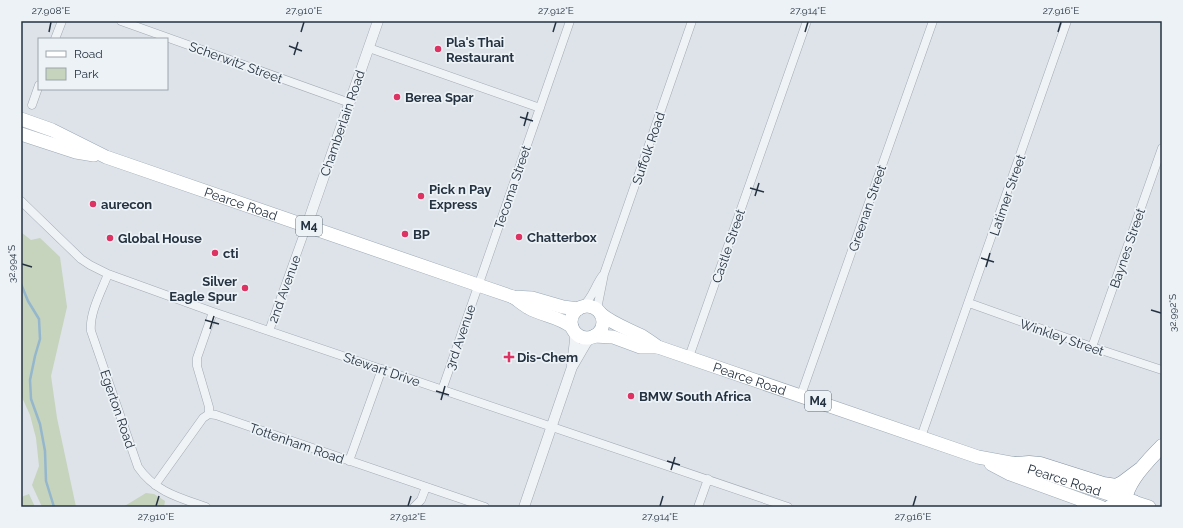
<svg xmlns="http://www.w3.org/2000/svg" width="1183" height="528" viewBox="0 0 1183 528" font-family="Raleway,sans-serif">
  <style>
    .green { fill: #c6d3bd }
    .lines { fill: none; stroke-linecap: round; stroke-linejoin: round }
    .stream { stroke: #94b7cd; stroke-width: 2.5 }
    .minor-casing { stroke: #a2aab3; stroke-width: 9 }
    .tertiary-casing { stroke: #a2aab3; stroke-width: 11 }
    .primary-casing { stroke: #9ba9b5; stroke-width: 14 }
    .trunk-casing { stroke: #8392a1; stroke-width: 15 }
    .minor { stroke: #f0f3f6; stroke-width: 8 }
    .tertiary { stroke: #f0f3f6; stroke-width: 10 }
    .primary { stroke: #fff; stroke-width: 13 }
    .trunk { stroke: #fff; stroke-width: 14 }
    .ticks { fill: none; stroke: #253241; stroke-width: 1.5 }
    .poi-dot { fill: #dc3362; stroke: #ecf2f6; stroke-width: 1.5 }
    .labels { text-anchor: middle; stroke-width: 3.5; stroke-linejoin: round; paint-order: stroke }
    .shield { fill: #ecf2f6; stroke: #616c77; stroke-width: 1 }
    .shield-label { font-size: 12px; font-weight: bold; fill: #253241 }
    .poi-label { font-size: 13px; font-weight: bold; fill: #253241; stroke: #ecf2f6; text-anchor: start }
    .street-label { font-size: 13px; fill: #253241; stroke: #ecf2f6 }
    .neatline { fill: none; stroke: #253241; stroke-width: 1.5 }
    .ticks-label { font-size: 10px; text-anchor: middle; fill: #253241 }
  </style>
  <rect width="100%" height="100%" fill="#dde3e9"/>
  <path class="green" d="M 21,230 L 22,233 L 31,240 L 40,238 L 60,257 L 67,307 L 51,376 L 57,418 L 76,507 L 42,507 L 32,485 L 39,466 L 36,438 L 30,415 L 21,395 Z
    M 146,493 L 154,494 L 165,501 L 164,507 L 123,507 Z
    M 29,494 L 35,507 L 21,507 L 21,497 Z"/>
  <g class="lines">
    <path class="stream" d="M 21,284 L 28,301 L 39,319 L 40,339 L 35,356 L 30,380 L 31,399 L 40,424 L 45,451 L 46,481 L 54,507"/>
    <g class="minor-casing">
      <path id="minor" d="M 121,21 L 350,103
        M 55,39 L 62,21
        M 369,48 L 540,108
        M 32,105 L 39,85
        M 21,201 L 81,259 L 90,265 L 108,274 L 213,312 L 788,507
        M 108,274 C 102,290 89,313 91,331 L 138,467 C 155,492 180,498 206,507
        M 969,303 L 1092,347 L 1162,370
        M 582,307 C 593,298 595,285 603,275
        M 213,312 L 197,358 L 197,366 L 209,407 L 209,414 L 216,415 L 485,507
        M 599,312 L 598,304 L 604,274 L 692,21
        M 269,331 L 307,225
        M 1092,347 L 1162,148
        M 689,357 L 807,21
        M 442,390 L 570,21
        M 801,395 L 933,21
        M 921,437 L 1067,21
        M 349,461 L 382,369
        M 155,485 L 203,418 L 209,414
        M 414,507 L 421,500 L 426,487
        M 698,507 L 708,479"/>
    </g>
    <g class="tertiary-casing">
      <path id="tertiary" d="M 307,225 L 378,21
        M 572,365 L 575,340 L 574,331
        M 524,507 L 572,367 L 586,343 L 592,336"/>
    </g>
    <g class="primary-casing">
      <g id="primary">
        <path id="s1" d="M 21,119 L 52,130 L 106,157 L 478,285 L 513,297 L 532,298 L 563,307 L 578,309"/>
        <path d="M 21,134 L 76,152 L 94,155"/>
        <path d="M 513,297 C 518,300 523,305 529,308 C 543,316 558,316 572,327"/>
        <circle cx="587" cy="322" r="16"/>
        <path id="s2" d="M 601,314 C 613,324 626,328 640,335 C 646,338 652,343 658,347 L 978,457 L 1016,464 L 1149,507"/>
        <path d="M 594,336 L 613,337 L 640,347 L 658,347"/>
        <path d="M 991,464 L 1010,474 L 1101,507"/>
      </g>
    </g>
    <g class="trunk-casing">
      <path id="trunk" d="M 1016,464 L 1029,463 L 1040,464 L 1103,484 L 1116,486 L 1122,483 L 1142,468
        M 1082,501 L 1091,507
        M 1110,507 L 1122,502 L 1134,502
        M 1127,507 C 1119,488 1150,459 1162,446"/>
    </g>
    <use href="#minor" class="minor"/>
    <use href="#tertiary" class="tertiary"/>
    <use href="#primary" class="primary"/>
    <use href="#trunk" class="trunk"/>
  </g>
  <path class="ticks" d="M 49,32 L 51,22M 301,32 L 304,22M 553,32 L 556,22M 805,32 L 808,22M 1058,32 L 1061,22M 289,46 L 302,51M 294,55 L 298,42M 520,117 L 533,121M 524,126 L 528,112M 750,188 L 764,192M 755,196 L 759,183M 981,258 L 994,262M 22,264 L 32,267M 986,267 L 990,253M 1151,310 L 1161,313M 205,320 L 219,324M 210,329 L 214,316M 436,391 L 449,395M 441,400 L 445,386M 667,461 L 680,465M 671,470 L 675,457M 156,506 L 159,496M 408,506 L 411,496M 660,506 L 663,496M 913,506 L 916,496"/>
  <g class="poi-dot">
    <circle cx="438" cy="49" r="4"/>
    <circle cx="397" cy="97" r="4"/>
    <circle cx="421" cy="196" r="4"/>
    <circle cx="93" cy="204" r="4"/>
    <circle cx="405" cy="234" r="4"/>
    <circle cx="519" cy="237" r="4"/>
    <circle cx="110" cy="238" r="4"/>
    <circle cx="215" cy="253" r="4"/>
    <circle cx="245" cy="288" r="4"/>
    <path d="M507 351h4v4h4v4h-4v4h-4v-4h-4v-4h4z"/>
    <circle cx="631" cy="396" r="4"/>
  </g>
  <g class="labels">
    <g class="shield">
      <rect x="296" y="216" width="26" height="20" rx="3"/>
      <rect x="805" y="391" width="26" height="20" rx="3"/>
    </g>
    <g class="shield-label">
      <text x="309" y="230">M4</text>
      <text x="818" y="405">M4</text>
    </g>
    <g class="poi-label">
      <text x="446" y="47">Pla's Thai<tspan x="446" dy="15">Restaurant</tspan></text>
      <text x="405" y="102">Berea Spar</text>
      <text x="429" y="194">Pick n Pay<tspan x="429" dy="15">Express</tspan></text>
      <text x="101" y="209">aurecon</text>
      <text x="413" y="239">BP</text>
      <text x="527" y="242">Chatterbox</text>
      <text x="118" y="243">Global House</text>
      <text x="223" y="258">cti</text>
      <text x="237" y="286" text-anchor="end">Silver<tspan x="237" dy="15">Eagle Spur</tspan></text>
      <text x="517" y="362">Dis-Chem</text>
      <text x="639" y="401">BMW South Africa</text>
    </g>
    <g class="street-label">
      <text transform="translate(236 62) rotate(20)" y="5">Scherwitz Street</text>
      <text transform="translate(342 123) rotate(-71)" y="5">Chamberlain Road</text>
      <text transform="translate(648 148) rotate(-71)" y="5">Suffolk Road</text>
      <text transform="translate(512 187) rotate(-71)" y="5">Tecoma Street</text>
      <text transform="translate(1007 195) rotate(-71)" y="5">Latimer Street</text>
      <text dy="5" stroke="none"><textPath href="#s1" startOffset="236">Pearce Road</textPath></text>
      <text transform="translate(867 208) rotate(-71)" y="5">Greenan Street</text>
      <text transform="translate(728 246) rotate(-71)" y="5">Castle Street</text>
      <text transform="translate(1127 248) rotate(-71)" y="5">Baynes Street</text>
      <text transform="translate(284 289) rotate(-70)" y="5">2nd Avenue</text>
      <text transform="translate(460 337) rotate(-71)" y="5">3rd Avenue</text>
      <text transform="translate(1062 337) rotate(19)" y="5">Winkley Street</text>
      <text transform="translate(382 369) rotate(19)" y="5">Stewart Drive</text>
      <text dy="5" stroke="none"><textPath href="#s2" startOffset="163">Pearce Road</textPath></text>
      <text transform="translate(118 409) rotate(71)" y="5">Egerton Road</text>
      <text transform="translate(297 443) rotate(19)" y="5">Tottenham Road</text>
      <text dy="5" stroke="none"><textPath href="#s2" startOffset="494">Pearce Road</textPath></text>
    </g>
  </g>
  <rect width="1183" height="528" fill="none" stroke="#ecf2f6" stroke-width="44"/>
  <rect x="38" y="38" width="130" height="52" fill="#ecf2f6" stroke="#9ca5ae"/>
  <rect x="46" y="51" width="20" height="6" fill="#ffffff" stroke="#9ca5ae"/>
  <text x="74" y="58" font-size="12" fill="#253241">Road</text>
  <rect x="46" y="68" width="20" height="12" fill="#c6d3bd" stroke="#9ca5ae"/>
  <text x="74" y="78" font-size="12" fill="#253241">Park</text>
  <rect x="22" y="22" width="1139" height="484" class="neatline"/>
  <g class="ticks-label">
    <text x="51" y="14">27.908°E</text>
    <text x="304" y="14">27.910°E</text>
    <text x="556" y="14">27.912°E</text>
    <text x="808" y="14">27.914°E</text>
    <text x="1061" y="14">27.916°E</text>
    <text transform="translate(11 264) rotate(-90)" y="4">32.994°S</text>
    <text transform="translate(1172 313) rotate(-90)" y="4">32.992°S</text>
    <text x="156" y="520">27.910°E</text>
    <text x="408" y="520">27.912°E</text>
    <text x="660" y="520">27.914°E</text>
    <text x="913" y="520">27.916°E</text>
  </g>
</svg>
